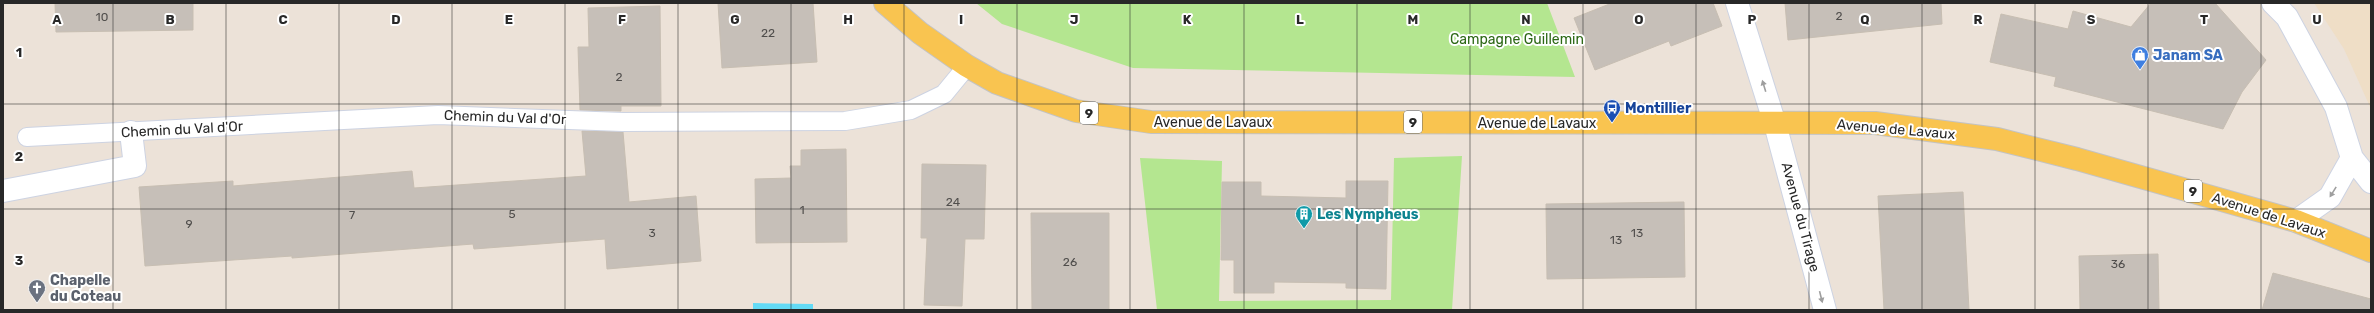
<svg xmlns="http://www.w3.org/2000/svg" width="2374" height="313" viewBox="0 0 2374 313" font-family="Rubik,sans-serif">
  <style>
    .education { fill: #efdec6 }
    .green { fill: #b4e690 }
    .water { fill: #63daf5 }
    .building { fill: #c6bfb8; stroke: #c7beb2 }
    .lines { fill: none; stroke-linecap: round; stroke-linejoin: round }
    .lane-casing { stroke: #cdd3e2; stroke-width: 20 }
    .street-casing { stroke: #cdd3e2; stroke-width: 24 }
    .secondary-casing { stroke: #cdd3e2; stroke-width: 24 }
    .primary-casing { stroke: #c3c3c3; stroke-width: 24 }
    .lane { stroke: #fff; stroke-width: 18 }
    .street { stroke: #fff; stroke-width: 22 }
    .secondary { stroke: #fff; stroke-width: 22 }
    .primary { stroke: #f9c450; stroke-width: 22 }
    .oneway { fill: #9e9e9e }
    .grid { fill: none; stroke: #282828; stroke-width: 1; stroke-opacity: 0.55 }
    .labels { text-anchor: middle; stroke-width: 4; stroke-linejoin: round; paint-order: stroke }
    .number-label { font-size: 12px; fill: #504e4c }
    .shield { fill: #fff; stroke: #686868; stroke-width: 1 }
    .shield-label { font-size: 13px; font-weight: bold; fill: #282828 }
    .park-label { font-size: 14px; fill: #2c6815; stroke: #fff }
    .shop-label { font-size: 14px; font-weight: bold; fill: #366cbe; stroke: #fff; text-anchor: start }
    .transit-label { font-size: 14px; font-weight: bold; fill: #164399; stroke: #fff; text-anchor: start }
    .street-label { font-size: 14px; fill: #282828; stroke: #fff }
    .culture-label { font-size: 14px; font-weight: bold; fill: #0d838f; stroke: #fff; text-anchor: start }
    .worship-label { font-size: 14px; font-weight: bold; fill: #5b616d; stroke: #fff; text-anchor: start }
    .grid-label { font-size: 13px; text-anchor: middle; font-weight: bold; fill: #282828; stroke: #fff; stroke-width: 4; stroke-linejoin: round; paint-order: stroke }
  </style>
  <rect width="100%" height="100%" fill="#ece2d8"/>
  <path class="education" d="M 2314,3 L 2371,3 L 2371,109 L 2344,49 Z"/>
  <path class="green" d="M 976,3 L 1547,3 L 1575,77 L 1133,68 L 1002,24 Z
    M 1462,156 L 1452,310 L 1157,310 L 1140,158 L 1222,161 L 1219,301 L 1391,300 L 1394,158 Z"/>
  <path class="water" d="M 753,303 L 813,304 L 813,310 L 753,310 Z"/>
  <path class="building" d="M 55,3 L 193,3 L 193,30 L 56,32 Z
    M 718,3 L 813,3 L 817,62 L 722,68 Z
    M 1612,3 L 1713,3 L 1722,26 L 1671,46 L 1669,41 L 1595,70 L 1574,18 Z
    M 1785,3 L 1941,3 L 1942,24 L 1788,40 Z
    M 2151,3 L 2215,3 L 2266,60 L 2242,92 L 2223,129 L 2054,86 L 2056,77 L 1990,62 L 2001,14 L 2068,29 L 2073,11 L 2131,27 Z
    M 660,6 L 661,106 L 621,106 L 621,111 L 580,110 L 578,47 L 589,47 L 588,8 Z
    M 582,131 L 623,132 L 629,202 L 696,196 L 701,261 L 607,269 L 605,239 L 474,249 L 473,244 L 292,258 L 292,256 L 145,266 L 139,187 L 233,181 L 233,186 L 412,171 L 414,188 L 586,176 Z
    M 846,149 L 847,242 L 756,243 L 755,179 L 791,178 L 790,166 L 801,166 L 801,150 Z
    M 922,164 L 986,165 L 984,239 L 965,239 L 962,306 L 924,305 L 927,238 L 921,238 Z
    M 1346,181 L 1388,181 L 1386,289 L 1346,288 L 1346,283 L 1274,282 L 1274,293 L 1234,293 L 1234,260 L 1221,260 L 1222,182 L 1261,182 L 1261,196 L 1346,198 Z
    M 1963,192 L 1969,310 L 1884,310 L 1878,196 Z
    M 1684,202 L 1685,277 L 1547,279 L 1546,204 Z
    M 1031,213 L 1109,213 L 1109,310 L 1032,310 Z
    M 2158,254 L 2159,310 L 2080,310 L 2079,256 Z
    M 2273,273 L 2371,299 L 2371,310 L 2262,310 Z"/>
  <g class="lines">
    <g class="lane-casing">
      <path id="lane" d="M 27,137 L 438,115 L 623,122 L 845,121 L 911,110 L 944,94 L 967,66"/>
    </g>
    <g class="street-casing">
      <path id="street" d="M 1737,3 L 1775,124
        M 2273,3 L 2287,17 L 2336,107 L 2352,158 L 2371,182
        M 3,191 L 135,166 L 131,132
        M 2296,221 L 2330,197 L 2352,158"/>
    </g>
    <g class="secondary-casing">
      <path id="secondary" d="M 1775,124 L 1825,310"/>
    </g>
    <g class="primary-casing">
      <path id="primary" d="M 885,3 L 920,33 L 967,66 L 997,83 L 1076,111 L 1151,122 L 1875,123 L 1997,139 L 2077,159 L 2296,221 L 2371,251"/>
    </g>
    <use href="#lane" class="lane"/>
    <use href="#street" class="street"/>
    <use href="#secondary" class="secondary"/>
    <use href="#primary" class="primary"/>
  </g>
  <defs><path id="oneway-solid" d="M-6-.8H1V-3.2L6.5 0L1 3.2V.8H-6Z"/></defs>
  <g class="oneway">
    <use href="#oneway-solid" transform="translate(1764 86) rotate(-107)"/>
    <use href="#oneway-solid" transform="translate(2333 192) rotate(122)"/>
    <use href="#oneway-solid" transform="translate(1821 297) rotate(76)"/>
  </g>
  <path class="grid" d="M 113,3 L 113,310M 226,3 L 226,310M 339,3 L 339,310M 452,3 L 452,310M 565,3 L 565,310M 678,3 L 678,310M 791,3 L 791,310M 904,3 L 904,310M 1017,3 L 1017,310M 1130,3 L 1130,310M 1244,3 L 1244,310M 1357,3 L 1357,310M 1470,3 L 1470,310M 1583,3 L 1583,310M 1696,3 L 1696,310M 1809,3 L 1809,310M 1922,3 L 1922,310M 2035,3 L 2035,310M 2148,3 L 2148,310M 2261,3 L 2261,310M 3,104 L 2371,104M 3,209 L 2371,209"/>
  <defs>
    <g id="shop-pin" transform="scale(0.9)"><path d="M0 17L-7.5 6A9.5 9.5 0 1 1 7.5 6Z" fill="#3f7fe0" stroke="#fff"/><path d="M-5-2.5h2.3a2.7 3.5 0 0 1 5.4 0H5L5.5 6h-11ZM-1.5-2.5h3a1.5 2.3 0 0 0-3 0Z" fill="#fff"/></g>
    <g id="bus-pin" transform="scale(0.9)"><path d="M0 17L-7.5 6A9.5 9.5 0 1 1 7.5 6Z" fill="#1a4fb4" stroke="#fff"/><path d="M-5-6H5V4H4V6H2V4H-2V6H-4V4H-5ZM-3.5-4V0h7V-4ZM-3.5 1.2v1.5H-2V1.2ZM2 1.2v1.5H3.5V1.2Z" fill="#fff"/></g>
    <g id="building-pin" transform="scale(0.9)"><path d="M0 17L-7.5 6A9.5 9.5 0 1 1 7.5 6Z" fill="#0f9aa8" stroke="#fff"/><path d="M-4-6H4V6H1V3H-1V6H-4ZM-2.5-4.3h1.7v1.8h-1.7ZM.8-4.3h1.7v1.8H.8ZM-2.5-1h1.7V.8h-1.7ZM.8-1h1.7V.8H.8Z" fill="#fff"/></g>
    <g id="church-pin" transform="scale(0.9)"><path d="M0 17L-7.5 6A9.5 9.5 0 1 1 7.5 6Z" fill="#6b7280" stroke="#fff"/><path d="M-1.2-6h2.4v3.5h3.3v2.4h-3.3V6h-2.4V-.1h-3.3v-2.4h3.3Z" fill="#fff"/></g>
  </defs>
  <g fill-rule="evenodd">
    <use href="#shop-pin" x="2140" y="55"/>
    <use href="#bus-pin" x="1612" y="108"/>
    <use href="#building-pin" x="1304" y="214"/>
    <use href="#church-pin" x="37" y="288"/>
  </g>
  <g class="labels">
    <g class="number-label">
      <text x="1839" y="20">2</text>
      <text x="102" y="21">10</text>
      <text x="768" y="37">22</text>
      <text x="619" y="81">2</text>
      <text x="953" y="206">24</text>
      <text x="802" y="214">1</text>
      <text x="512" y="218">5</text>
      <text x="352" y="219">7</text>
      <text x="189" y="228">9</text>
      <text x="652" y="237">3</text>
      <text x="1637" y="237">13</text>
      <text x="1616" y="244">13</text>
      <text x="1070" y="266">26</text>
      <text x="2118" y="268">36</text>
    </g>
    <g class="shield">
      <rect x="1080" y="102" width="18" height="22" rx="3"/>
      <rect x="1404" y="111" width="18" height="22" rx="3"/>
      <rect x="2184" y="180" width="18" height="22" rx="3"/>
    </g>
    <g class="shield-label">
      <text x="1089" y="118">9</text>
      <text x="1413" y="127">9</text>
      <text x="2193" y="196">9</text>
    </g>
    <g class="park-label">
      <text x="1517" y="44">Campagne Guillemin</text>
    </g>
    <g class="shop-label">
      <text x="2153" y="60">Janam SA</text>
    </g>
    <g class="transit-label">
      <text x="1625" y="113">Montillier</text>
    </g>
    <g class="street-label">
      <text transform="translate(505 117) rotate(2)" y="5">Chemin du Val d'Or</text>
      <text x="1213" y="127">Avenue de Lavaux</text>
      <text x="1537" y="128">Avenue de Lavaux</text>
      <text transform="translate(182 129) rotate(-3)" y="5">Chemin du Val d'Or</text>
      <text transform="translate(1896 129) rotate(5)" y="5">Avenue de Lavaux</text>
      <text transform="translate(2269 215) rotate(18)" y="5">Avenue de Lavaux</text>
      <text transform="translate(1801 217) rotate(75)" y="5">Avenue du Tirage</text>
    </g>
    <g class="culture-label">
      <text x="1317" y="219">Les Nympheus</text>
    </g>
    <g class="worship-label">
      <text x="50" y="285">Chapelle<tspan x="50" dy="16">du Coteau</tspan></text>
    </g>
  </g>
  <g class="grid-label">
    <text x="57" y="24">A</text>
    <text x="170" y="24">B</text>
    <text x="283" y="24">C</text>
    <text x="396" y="24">D</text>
    <text x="509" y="24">E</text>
    <text x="622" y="24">F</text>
    <text x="735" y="24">G</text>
    <text x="848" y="24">H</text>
    <text x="961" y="24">I</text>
    <text x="1074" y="24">J</text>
    <text x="1187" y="24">K</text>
    <text x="1300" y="24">L</text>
    <text x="1413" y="24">M</text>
    <text x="1526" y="24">N</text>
    <text x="1639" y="24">O</text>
    <text x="1752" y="24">P</text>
    <text x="1865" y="24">Q</text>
    <text x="1978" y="24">R</text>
    <text x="2091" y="24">S</text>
    <text x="2204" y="24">T</text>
    <text x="2317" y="24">U</text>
    <text x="19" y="57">1</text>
    <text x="19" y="161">2</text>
    <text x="19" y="265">3</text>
  </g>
  <rect width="2374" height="313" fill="none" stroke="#282828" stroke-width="8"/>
</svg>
